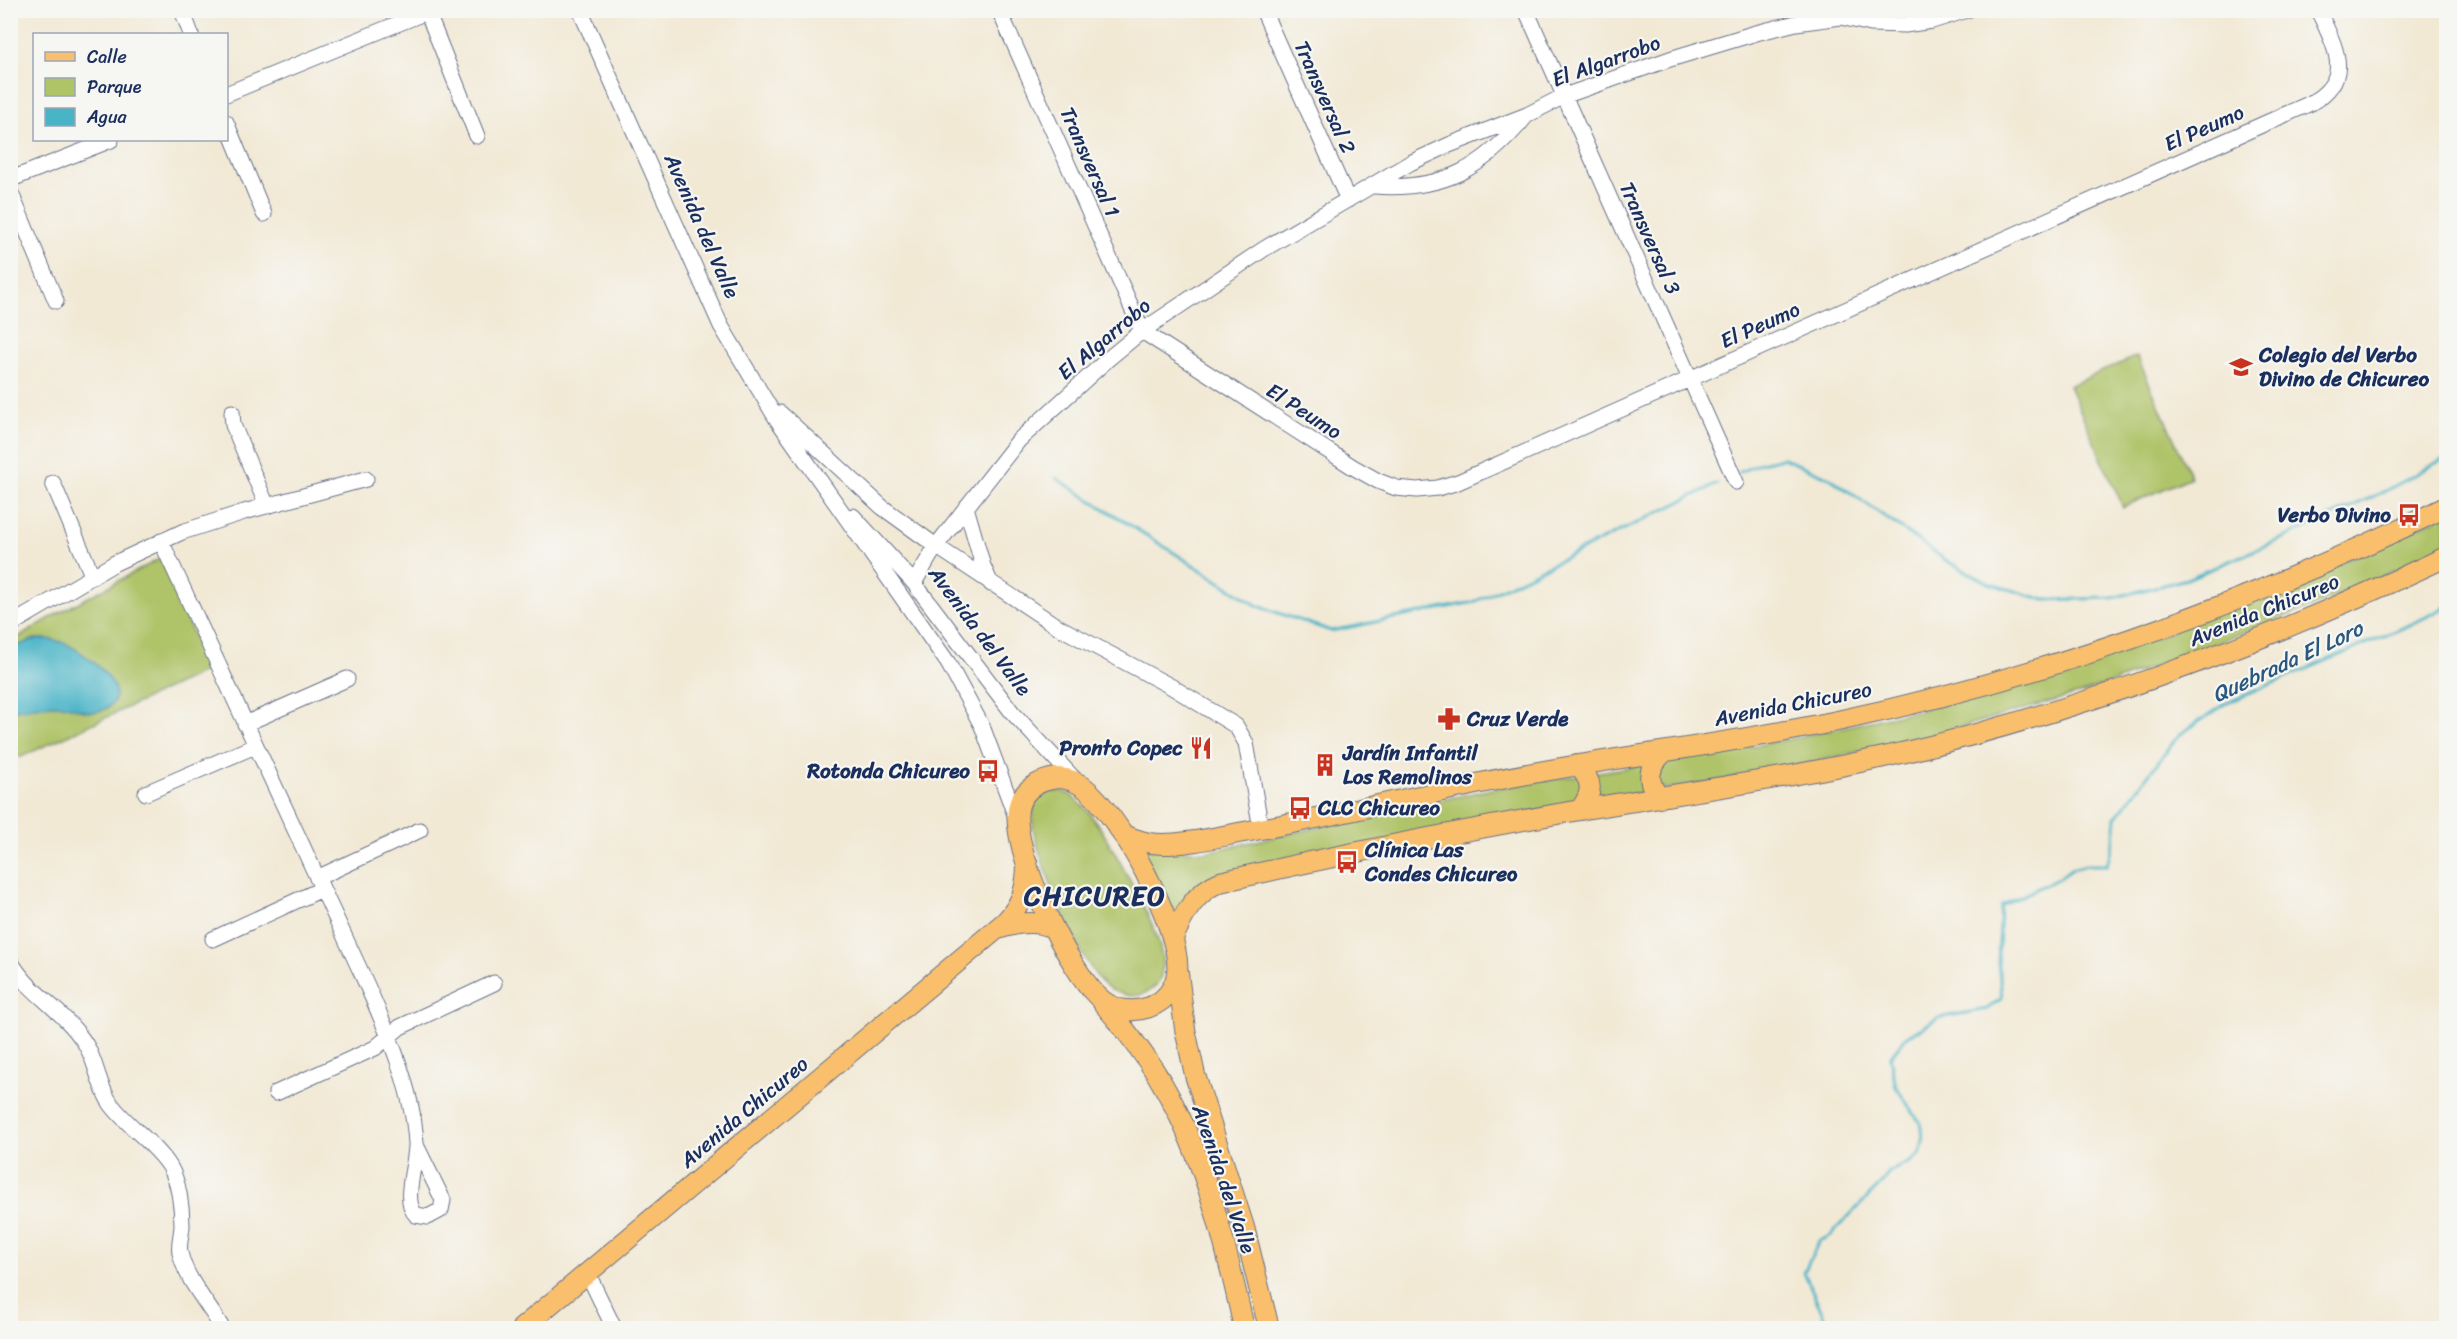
<svg xmlns="http://www.w3.org/2000/svg" width="2457" height="1339" viewBox="0 0 2457 1339" font-family="Sriracha,sans-serif">
  <style>
    .green { fill: #afc367; stroke: #657962; stroke-width: 1.5 }
    .water { fill: #4ab4c7; stroke: #327292; stroke-width: 1.5 }
    .lines { fill: none; stroke-linecap: round; stroke-linejoin: round }
    .stream { stroke: #4ab4c7; stroke-width: 3 }
    .minor-casing { stroke: #667088; stroke-width: 17 }
    .major-casing { stroke: #667088; stroke-width: 22 }
    .minor { stroke: #fff; stroke-width: 15 }
    .major { stroke: #f9bf6c; stroke-width: 20 }
    .labels { text-anchor: middle; stroke-width: 4.5; stroke-linejoin: round; paint-order: stroke }
    .street-label { font-size: 21px; fill: #1b2f5e; stroke: #f6f6f2 }
    .poi-label { font-size: 21px; font-weight: bold; fill: #1b2f5e; stroke: #f6f6f2; text-anchor: start }
    .water-label { font-size: 22px; font-style: italic; fill: #29577e; stroke: #f6f6f2 }
    .district-label { font-size: 27px; font-weight: bold; letter-spacing: 1.5px; fill: #1b2f5e; stroke: #f6f6f2 }
  </style>
  <rect width="100%" height="100%" fill="#f6f6f2"/>
  <filter id="ink" filterUnits="userSpaceOnUse"><feTurbulence type="fractalNoise" baseFrequency=".0167" numOctaves="2"/><feDisplacementMap in="SourceGraphic" scale="12" xChannelSelector="R" yChannelSelector="G"/><feConvolveMatrix kernelMatrix="1 2 1 2 8 2 1 2 1" color-interpolation-filters="sRGB"/></filter>
  <filter id="wash" filterUnits="userSpaceOnUse"><feTurbulence type="fractalNoise" baseFrequency=".008" numOctaves="4" result="noise"/><feDisplacementMap in="SourceGraphic" scale="24" xChannelSelector="R" yChannelSelector="G"/><feGaussianBlur stdDeviation="1.35" result="paint"/><feColorMatrix in="noise" values="0 0 0 0 0 0 0 0 0 0 0 0 0 0 0 0 0 1.4 0 .05"/><feComposite in="paint" operator="in"/></filter>
  <g filter="url(#wash)">
    <rect width="100%" height="100%" fill="#f2e9d5"/>
    <path class="green" d="M 2137,356 L 2191,477 L 2123,507 L 2069,386 Z
      M 2446,514 L 2446,548 L 2318,604 L 2089,691 L 1933,735 L 1761,774 L 1665,789 L 1656,784 L 1663,762 L 1785,740 L 1920,710 L 2109,656 L 2321,572 Z
      M 161,558 L 208,670 L 21,757 L 11,755 L 11,642 L 55,615 Z
      M 1646,765 L 1649,792 L 1593,800 L 1592,773 Z
      M 1579,775 L 1585,783 L 1580,802 L 1191,891 L 1174,914 L 1139,847 L 1206,852 L 1496,788 Z
      M 1063,791 C 1093,804 1118,860 1134,888 C 1147,913 1184,976 1145,993 C 1132,999 1117,994 1106,986 C 1083,970 1037,857 1033,827 C 1032,818 1033,808 1037,800 L 1049,792 Z"/>
    <path class="water" d="M 35,639 C 45,638 53,639 62,642 C 80,649 140,691 105,709 C 88,718 77,706 61,705 C 43,704 27,708 11,711 L 11,648 Z"/>
    <g class="lines">
      <path class="stream" d="M 1740,472 L 1760,463 L 1783,458 L 1830,478 L 1947,561 L 1988,583 L 2045,600 L 2112,598 L 2187,579 L 2284,538 L 2385,491 L 2446,458
        M 1056,478 L 1258,606 L 1331,631 L 1474,602 L 1717,484
        M 1829,1328 L 1804,1272 L 1819,1241 L 1832,1235 L 1837,1228 L 1883,1182 L 1889,1172 L 1910,1162 L 1920,1154 L 1923,1142 L 1922,1126 L 1896,1087 L 1890,1057 L 1905,1038 L 1938,1018 L 1987,1009 L 2002,998 L 1998,962 L 2001,906 L 2059,878 L 2071,869 L 2087,865 L 2107,865 L 2114,839 L 2116,817 L 2179,735 L 2227,703 L 2412,624 L 2446,607"/>
    </g>
  </g>
  <g filter="url(#ink)">
    <g class="lines">
      <g class="minor-casing">
        <path id="minor" d="M 182,10 L 191,34
          M 580,10 L 721,326 L 776,418 L 948,663 L 982,726 L 1017,820
          M 999,10 L 1142,331 L 1353,467 L 1378,481 L 1396,488 L 1417,490 L 1438,488 L 1458,482 L 2311,103 C 2355,78 2335,47 2318,10
          M 1263,10 L 1348,200
          M 1526,10 L 1736,482
          M 430,19 L 477,136
          M 226,94 L 419,15
          M 226,122 L 264,214
          M 14,178 L 111,140
          M 1374,186 C 1444,191 1484,168 1527,115
          M 10,191 L 56,301
          M 232,412 L 233,425 L 267,506
          M 780,413 L 882,507 L 936,546 L 1055,625 L 1172,687 L 1236,726 L 1246,743 L 1261,829
          M 53,483 L 92,575
          M 966,507 L 983,566 L 991,584
          M 853,516 L 914,583 L 1012,712 L 1078,783
          M 161,541 L 361,972 C 384,1023 413,1087 416,1143 C 417,1163 401,1201 416,1215 L 428,1217 L 441,1210 L 443,1200 L 416,1145
          M 914,583 L 936,546 L 1019,440 L 1108,359 L 1142,331 L 1264,249 L 1410,163 L 1449,145 L 1527,115 L 1564,96 L 1670,59 L 1756,33 L 1796,23 L 1841,17 L 1871,24 L 1905,25 L 1932,21 L 1967,10
          M 10,625 L 115,563 L 182,532 L 244,512 L 366,479
          M 245,724 L 347,679
          M 146,793 L 255,746
          M 317,878 L 420,830
          M 213,939 L 322,889
          M 10,960 C 23,985 47,1000 66,1020 C 73,1027 81,1037 86,1045 C 97,1063 98,1086 111,1104 C 128,1127 156,1144 170,1167 C 179,1182 182,1208 182,1225 C 182,1234 178,1244 180,1253 C 187,1282 208,1303 222,1328
          M 276,1093 L 375,1048 L 400,1027 L 494,983
          M 588,1274 L 614,1328"/>
      </g>
      <g class="major-casing">
        <path id="major" d="M 1577,765 C 1594,781 1593,793 1580,810
          M 1057,778 C 1065,778 1072,780 1079,784 C 1116,806 1183,930 1177,973 C 1176,984 1170,993 1162,1000 C 1145,1013 1120,1014 1103,1001 C 1070,976 1007,845 1019,805 C 1024,788 1041,780 1057,778 Z
          M 1660,798 C 1645,781 1648,767 1664,752
          M 1122,834 C 1135,840 1148,844 1162,844 C 1189,844 1217,837 1244,832 C 1324,818 1402,799 1481,783 C 1601,758 1722,746 1842,720 C 2052,675 2254,601 2446,507
          M 998,929 C 1016,923 1037,919 1054,929
          M 1173,938 C 1184,914 1195,892 1220,882 C 1345,853 1471,829 1597,807 C 1700,790 1803,776 1906,752 C 2093,707 2272,639 2446,557
          M 1178,973 L 1185,1029 L 1195,1075 L 1244,1227 L 1269,1328
          M 1103,1003 C 1125,1029 1146,1055 1163,1085 C 1206,1159 1226,1246 1244,1328
          M 522,1328 L 1005,922 C 1022,904 1027,887 1027,863"/>
      </g>
      <use href="#minor" class="minor"/>
      <use href="#major" class="major"/>
    </g>
  </g>
  <defs>
    <g id="school-bare" transform="scale(1.8)"><path d="M0-5L7-2L0 1L-7-2ZM-4 1L0 2.5L4 1V4Q0 6-4 4Z" fill="#c8321e" stroke="#f6f6f2" stroke-width="2.5" paint-order="stroke"/></g>
    <g id="bus-bare" transform="scale(1.8)"><path d="M-5-6H5V4H4V6H2V4H-2V6H-4V4H-5ZM-3.5-4V0h7V-4ZM-3.5 1.2v1.5H-2V1.2ZM2 1.2v1.5H3.5V1.2Z" fill="#c8321e" stroke="#f6f6f2" stroke-width="2.5" paint-order="stroke"/></g>
    <g id="pharmacy-bare" transform="scale(1.8)"><path d="M-2-6h4v4h4v4h-4v4h-4v-4h-4v-4h4Z" fill="#c8321e" stroke="#f6f6f2" stroke-width="2.5" paint-order="stroke"/></g>
    <g id="restaurant-bare" transform="scale(1.8)"><path d="M-5-6h1v4h1v-4h1v4h1v-4h1v5L-1.5 .5V6h-2V.5L-5-1ZM5-6V6H3V1.5H1.5Q1.5-4 5-6Z" fill="#c8321e" stroke="#f6f6f2" stroke-width="2.5" paint-order="stroke"/></g>
    <g id="building-bare" transform="scale(1.8)"><path d="M-4-6H4V6H1V3H-1V6H-4ZM-2.5-4.3h1.7v1.8h-1.7ZM.8-4.3h1.7v1.8H.8ZM-2.5-1h1.7V.8h-1.7ZM.8-1h1.7V.8H.8Z" fill="#c8321e" stroke="#f6f6f2" stroke-width="2.5" paint-order="stroke"/></g>
  </defs>
  <g fill-rule="evenodd">
    <use href="#school-bare" x="2241" y="367"/>
    <use href="#bus-bare" x="2409" y="515"/>
    <use href="#pharmacy-bare" x="1449" y="719"/>
    <use href="#restaurant-bare" x="1201" y="748"/>
    <use href="#building-bare" x="1325" y="765"/>
    <use href="#bus-bare" x="988" y="771"/>
    <use href="#bus-bare" x="1300" y="808"/>
    <use href="#bus-bare" x="1347" y="862"/>
  </g>
  <g class="labels">
    <g class="street-label">
      <text transform="translate(1606 61) rotate(-20)" y="7">El Algarrobo</text>
      <text transform="translate(1325 97) rotate(66)" y="7">Transversal 2</text>
      <text transform="translate(2204 128) rotate(-24)" y="7">El Peumo</text>
      <text transform="translate(1090 162) rotate(66)" y="7">Transversal 1</text>
      <text transform="translate(702 226) rotate(66)" y="7">Avenida del Valle</text>
      <text transform="translate(1650 238) rotate(66)" y="7">Transversal 3</text>
      <text transform="translate(1760 325) rotate(-24)" y="7">El Peumo</text>
      <text transform="translate(1104 339) rotate(-40)" y="7">El Algarrobo</text>
      <text transform="translate(1304 411) rotate(33)" y="7">El Peumo</text>
      <text transform="translate(2264 610) rotate(-22)" y="7">Avenida Chicureo</text>
      <text transform="translate(980 631) rotate(53)" y="7">Avenida del Valle</text>
      <text transform="translate(1793 704) rotate(-11)" y="7">Avenida Chicureo</text>
      <text transform="translate(744 1112) rotate(-40)" y="7">Avenida Chicureo</text>
      <text transform="translate(1224 1179) rotate(71)" y="7">Avenida del Valle</text>
    </g>
    <g class="poi-label">
      <text x="2259" y="362">Colegio del Verbo<tspan x="2259" dy="24">Divino de Chicureo</tspan></text>
      <text x="2391" y="522" text-anchor="end">Verbo Divino</text>
      <text x="1467" y="726">Cruz Verde</text>
      <text x="1183" y="755" text-anchor="end">Pronto Copec</text>
      <text x="1343" y="760">Jardín Infantil<tspan x="1343" dy="24">Los Remolinos</tspan></text>
      <text x="970" y="778" text-anchor="end">Rotonda Chicureo</text>
      <text x="1318" y="815">CLC Chicureo</text>
      <text x="1365" y="857">Clínica Las<tspan x="1365" dy="24">Condes Chicureo</tspan></text>
    </g>
    <g class="water-label">
      <text transform="translate(2287 661) rotate(-25)" y="8">Quebrada El Loro</text>
    </g>
    <g class="district-label">
      <text x="1095" y="905">CHICUREO</text>
    </g>
  </g>
  <rect width="2457" height="1339" fill="none" stroke="#f6f6f2" stroke-width="36"/>
  <rect x="33" y="33" width="195" height="108" fill="#f6f6f2" stroke="#9ea6b7" stroke-width="1.5"/>
  <rect x="45" y="52" width="30" height="9" fill="#f9bf6c" stroke="#9ea6b7" stroke-width="1.5"/>
  <text x="87" y="63" font-size="18" fill="#1b2f5e">Calle</text>
  <rect x="45" y="78" width="30" height="18" fill="#afc367" stroke="#9ea6b7" stroke-width="1.5"/>
  <text x="87" y="93" font-size="18" fill="#1b2f5e">Parque</text>
  <rect x="45" y="108" width="30" height="18" fill="#4ab4c7" stroke="#9ea6b7" stroke-width="1.5"/>
  <text x="87" y="123" font-size="18" fill="#1b2f5e">Agua</text>
</svg>
